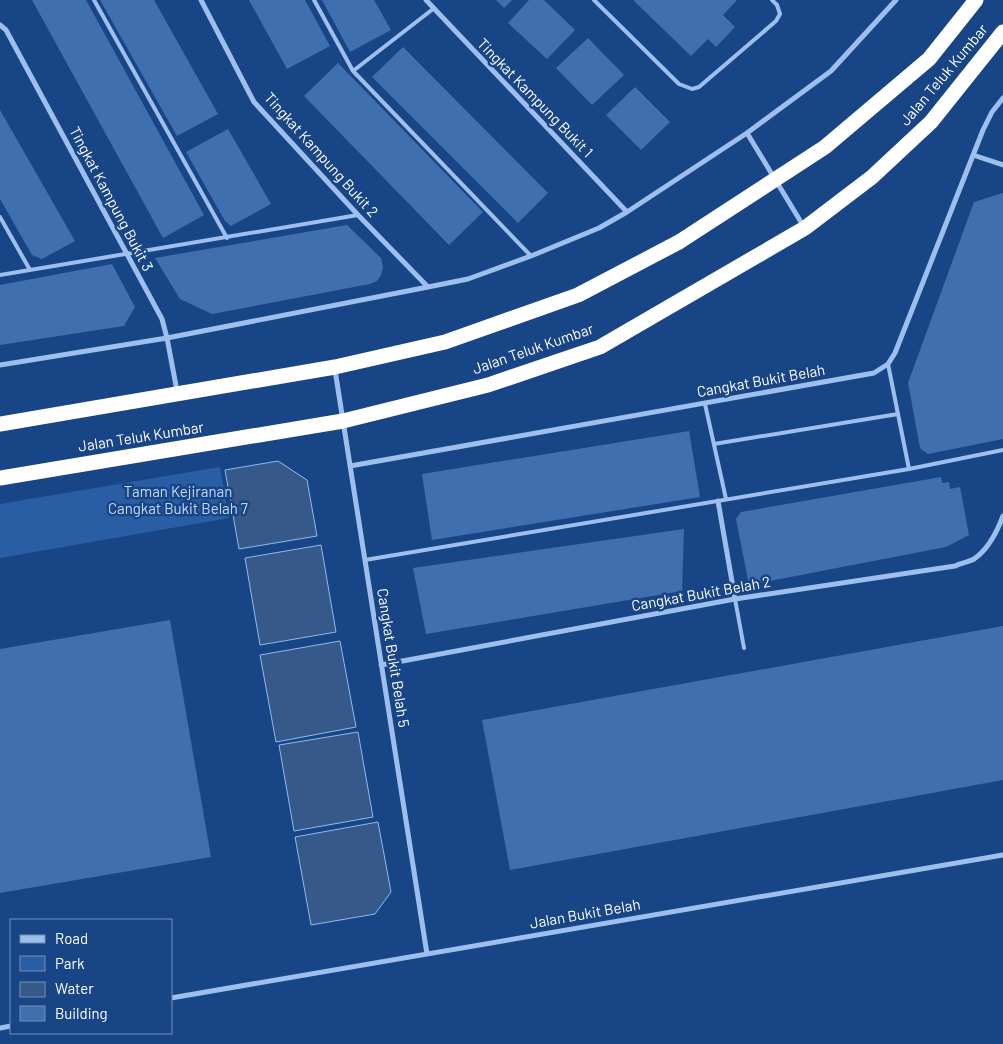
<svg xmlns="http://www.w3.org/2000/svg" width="1003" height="1044" viewBox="0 0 1003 1044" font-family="Barlow,sans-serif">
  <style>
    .green { fill: #2a5ea4 }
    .water { fill: #375989; stroke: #90baf0 }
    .building { fill: #406fb0 }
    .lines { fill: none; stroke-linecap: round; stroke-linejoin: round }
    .lane { stroke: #9ebfed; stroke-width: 4 }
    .street { stroke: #9ebfed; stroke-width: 5 }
    .highway { stroke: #fff; stroke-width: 15 }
    .labels { text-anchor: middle; stroke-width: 5; stroke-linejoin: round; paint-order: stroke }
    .street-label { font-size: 15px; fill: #fff; stroke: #184586 }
    .park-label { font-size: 15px; fill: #c3dafa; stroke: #184586 }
  </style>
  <rect width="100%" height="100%" fill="#184586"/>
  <path class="green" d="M 220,467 L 229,518 L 0,558 L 0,504 Z"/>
  <path class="water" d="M 278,461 L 307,480 L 317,536 L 239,549 L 225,470 Z
    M 321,545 L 336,632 L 260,645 L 245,558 Z
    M 340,641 L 356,727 L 276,742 L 260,655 Z
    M 358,732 L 373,817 L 294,831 L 279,745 Z
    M 378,822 L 391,892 L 375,914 L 311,925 L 295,837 Z"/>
  <path class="building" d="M 32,0 L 86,0 L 204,215 L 163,238 Z
    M 100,0 L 154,0 L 218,114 L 177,136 Z
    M 249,0 L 305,0 L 330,46 L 287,69 Z
    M 322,0 L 374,0 L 391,30 L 350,52 Z
    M 496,0 L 512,0 L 504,8 Z
    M 529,0 L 544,0 L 575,30 L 547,59 L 508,23 Z
    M 633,0 L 737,0 L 723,15 L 735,27 L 716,47 L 708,39 L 691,56 Z
    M 588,38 L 624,75 L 592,105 L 556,68 Z
    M 403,47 L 548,193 L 518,223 L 372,77 Z
    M 338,63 L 483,212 L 449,245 L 304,96 Z
    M 635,87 L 670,122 L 641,150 L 606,115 Z
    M 0,110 L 75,241 L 42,259 L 32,255 L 0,199 Z
    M 228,129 L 271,204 L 231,226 L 225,221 L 186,152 Z
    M 1003,193 L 1003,439 L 928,454 L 920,448 L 908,383 L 974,202 Z
    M 347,225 L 381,258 L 383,267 L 381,275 L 377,281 L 370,284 L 212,314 L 180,299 L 155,258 Z
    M 112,264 L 135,307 L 124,326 L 0,345 L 0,285 Z
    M 689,431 L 700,497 L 432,540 L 422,474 Z
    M 941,477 L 942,483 L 949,482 L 950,489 L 960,487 L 969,535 L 946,547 L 749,585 L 736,519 L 741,512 Z
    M 684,529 L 682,591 L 426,634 L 413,568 Z
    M 170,620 L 211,857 L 0,893 L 0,649 Z
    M 1003,626 L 1003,780 L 510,870 L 482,720 Z"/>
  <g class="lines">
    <path class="lane" d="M 94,0 L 227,238
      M 314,0 L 353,71 L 531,256
      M 594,0 L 679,84 L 692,89 L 699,87 L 776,21 L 780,14 L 777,5 L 772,0
      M 353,71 L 433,9
      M 0,217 L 30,270
      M 0,275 L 358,215
      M 888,364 L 909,469
      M 705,404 L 726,499
      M 714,444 L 898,414
      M 365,560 L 909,469 L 1003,450
      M 735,599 L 744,648"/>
    <path class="street" d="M 201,0 L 254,102 L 358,215 L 428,287
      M 426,0 L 627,212
      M 0,25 L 6,30 L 162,319 L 167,338 L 177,391
      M 747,133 L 804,227
      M 973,155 L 1003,165
      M 0,365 L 167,338 L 428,287 L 468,279 L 531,256 L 599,228 L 627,212 L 747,133 L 831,71 L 896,0
      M 335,370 L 427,954
      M 350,466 L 874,373 L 888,364 L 895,353 L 983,130 L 992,112 L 1003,98
      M 718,501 L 735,599
      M 381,665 L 735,599 L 955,566 C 961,563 969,562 974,559 C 989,549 997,532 1003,516
      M 171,998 L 1003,855
      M 0,1028 L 11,1026"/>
    <path class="highway" d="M 0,424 L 335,367 L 445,342 L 578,295 L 679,242 L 825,147 L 929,59 L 976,0
      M 0,478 L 343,421 L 488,385 L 600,347 L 805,228 L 872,177 L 931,122 L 1003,32"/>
  </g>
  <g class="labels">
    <g class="street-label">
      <text transform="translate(944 75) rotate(-50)" y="5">Jalan Teluk Kumbar</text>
      <text transform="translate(535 98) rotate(46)" y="5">Tingkat Kampung Bukit 1</text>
      <text transform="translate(321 155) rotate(48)" y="5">Tingkat Kampung Bukit 2</text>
      <text transform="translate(111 199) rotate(62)" y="5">Tingkat Kampung Bukit 3</text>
      <text transform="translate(533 349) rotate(-19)" y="5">Jalan Teluk Kumbar</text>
      <text transform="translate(761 381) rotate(-10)" y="5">Cangkat Bukit Belah</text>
      <text transform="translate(141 437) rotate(-9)" y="5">Jalan Teluk Kumbar</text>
      <text transform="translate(701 594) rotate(-10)" y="5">Cangkat Bukit Belah 2</text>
      <text transform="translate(393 658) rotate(81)" y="5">Cangkat Bukit Belah 5</text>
      <text transform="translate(585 914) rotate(-10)" y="5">Jalan Bukit Belah</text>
    </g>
    <g class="park-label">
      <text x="178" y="497">Taman Kejiranan<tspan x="178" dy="17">Cangkat Bukit Belah 7</tspan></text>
    </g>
  </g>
  <rect x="10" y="919" width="162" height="115" fill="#184586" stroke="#748fb6"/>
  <rect x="20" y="935" width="25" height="8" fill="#9ebfed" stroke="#748fb6"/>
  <text x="55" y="944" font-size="15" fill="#ffffff">Road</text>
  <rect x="20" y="956" width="25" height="15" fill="#2a5ea4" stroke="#748fb6"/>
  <text x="55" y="969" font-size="15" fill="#ffffff">Park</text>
  <rect x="20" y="982" width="25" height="15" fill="#375989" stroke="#748fb6"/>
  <text x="55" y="994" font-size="15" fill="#ffffff">Water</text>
  <rect x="20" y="1006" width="25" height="15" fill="#406fb0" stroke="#748fb6"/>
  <text x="55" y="1019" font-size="15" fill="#ffffff">Building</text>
</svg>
